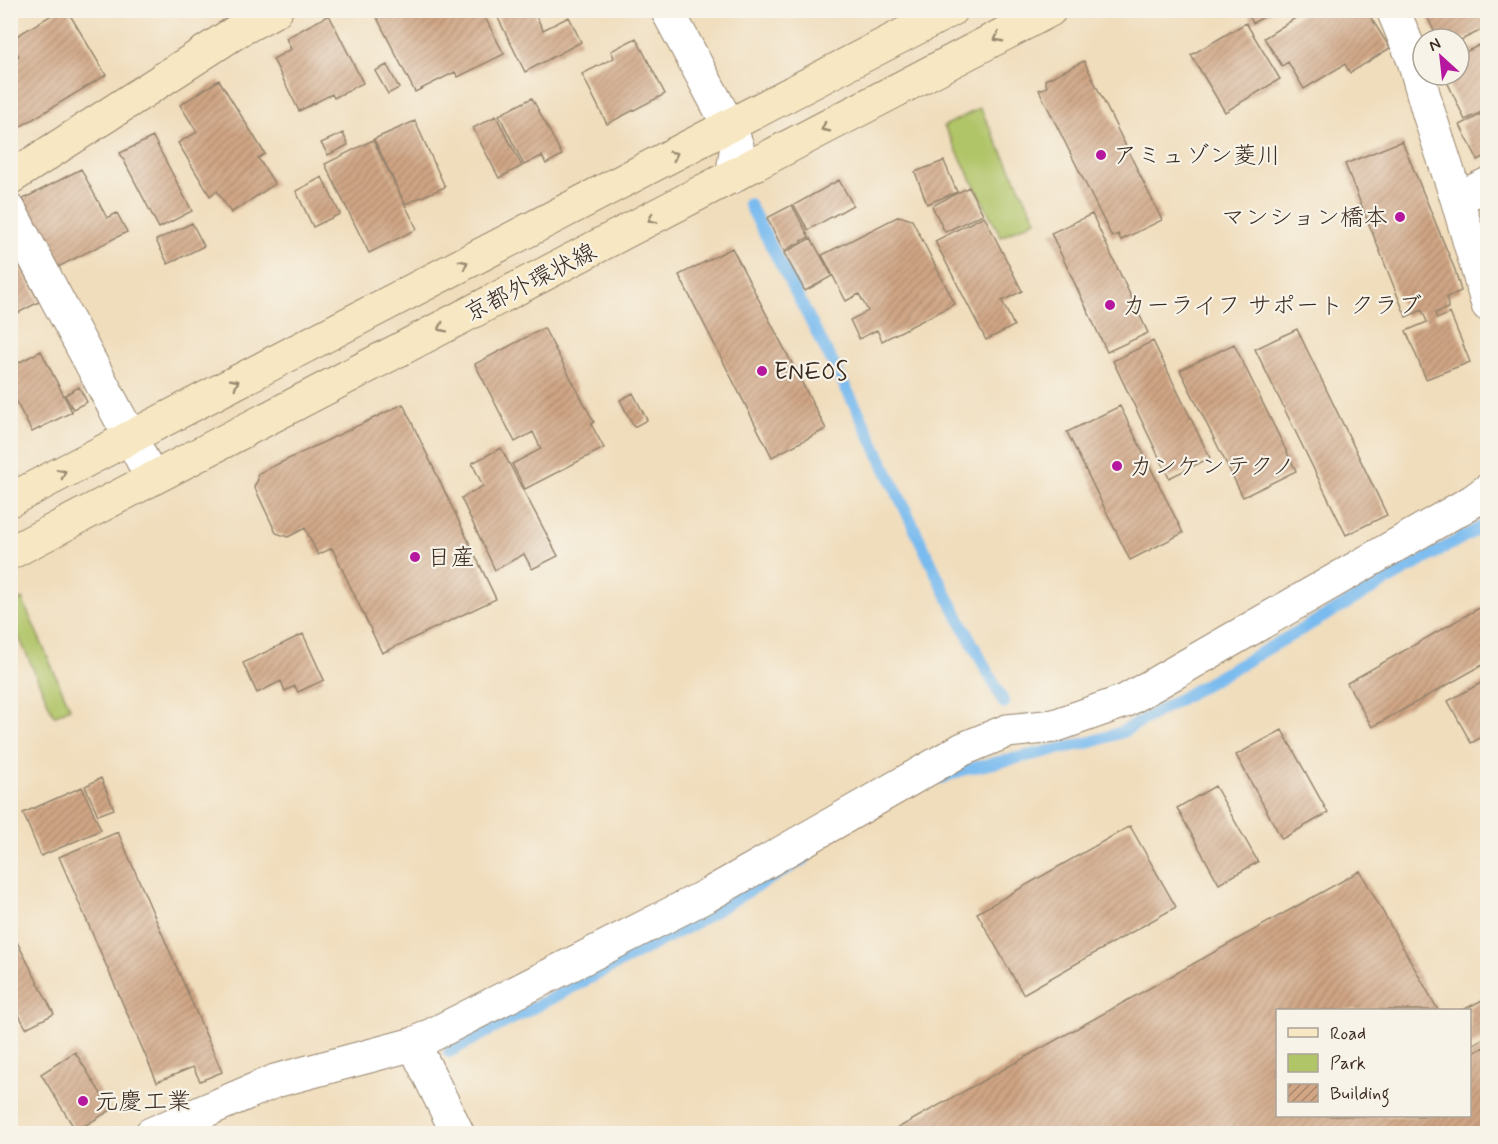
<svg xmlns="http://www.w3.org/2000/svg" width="1498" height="1144" viewBox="0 0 1498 1144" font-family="Mynerve,'Klee One',sans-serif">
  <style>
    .green { fill: #b0c468; stroke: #767743; stroke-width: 1.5 }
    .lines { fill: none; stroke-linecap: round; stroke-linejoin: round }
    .stream { stroke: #79bbef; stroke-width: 12 }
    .building { fill: url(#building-hatch) }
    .street-casing { stroke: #96846d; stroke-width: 35 }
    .secondary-casing { stroke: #96846d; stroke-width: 35 }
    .street { stroke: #fff; stroke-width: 33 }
    .secondary { stroke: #f7e8c3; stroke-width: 33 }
    .oneway { stroke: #998970 }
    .poi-dot { fill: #b5179e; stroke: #f7f3e8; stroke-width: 2 }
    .labels { text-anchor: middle; stroke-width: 4.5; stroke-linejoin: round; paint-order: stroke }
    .poi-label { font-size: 24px; fill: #3b2a1e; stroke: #f7f3e8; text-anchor: start }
    .street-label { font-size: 24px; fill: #3b2a1e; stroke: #f7f3e8 }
  </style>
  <defs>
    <pattern id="building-hatch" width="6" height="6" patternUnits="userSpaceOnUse" patternTransform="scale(1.5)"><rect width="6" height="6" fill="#d0a685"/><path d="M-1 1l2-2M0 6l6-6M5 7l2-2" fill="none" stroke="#aa876c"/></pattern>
  </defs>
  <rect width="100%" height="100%" fill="#f7f3e8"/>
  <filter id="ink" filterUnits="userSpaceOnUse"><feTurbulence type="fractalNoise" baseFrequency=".0167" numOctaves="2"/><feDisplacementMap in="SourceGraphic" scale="12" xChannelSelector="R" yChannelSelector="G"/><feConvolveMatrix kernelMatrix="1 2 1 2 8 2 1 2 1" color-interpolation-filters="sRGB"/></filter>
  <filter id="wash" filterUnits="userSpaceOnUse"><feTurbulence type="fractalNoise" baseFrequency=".008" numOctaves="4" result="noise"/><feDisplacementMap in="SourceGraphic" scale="24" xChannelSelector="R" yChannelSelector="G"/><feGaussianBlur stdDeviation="1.35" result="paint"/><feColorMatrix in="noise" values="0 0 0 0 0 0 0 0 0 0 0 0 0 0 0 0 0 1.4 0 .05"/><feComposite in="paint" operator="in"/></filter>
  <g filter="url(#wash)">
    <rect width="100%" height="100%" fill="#f0ddbc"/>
    <path class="green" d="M 980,108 L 1036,220 L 1001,237 L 944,126 Z
      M 22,599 L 70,708 L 54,716 L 11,619 L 11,605 Z"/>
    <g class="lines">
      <path class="stream" d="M 749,204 L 859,413 L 944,590 L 1004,703
        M 941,778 L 962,770 L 1091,742 L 1122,732 L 1488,523
        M 449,1052 L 693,924 L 805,858"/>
    </g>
    <g id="blocks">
      <path class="building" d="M 60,10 L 67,10 L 106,75 L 10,133 L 10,62 L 19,56 L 10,40 Z
        M 373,10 L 481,10 L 504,54 L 458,77 L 455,72 L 415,92 Z
        M 494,10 L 533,10 L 543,30 L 569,17 L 581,42 L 525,72 Z
        M 1246,10 L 1275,10 L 1253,23 Z
        M 1308,10 L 1366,10 L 1390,48 L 1350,73 L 1345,64 L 1304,89 L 1288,62 L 1282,66 L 1264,38 Z
        M 1424,10 L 1481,10 L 1488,23 L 1488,27 L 1459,41 L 1459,39 L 1438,39 Z
        M 329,15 L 363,83 L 334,98 L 332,94 L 299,111 L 273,59 L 291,49 L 286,38 Z
        M 1246,23 L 1280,79 L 1225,112 L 1191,55 Z
        M 636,38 L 665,94 L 607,124 L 582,74 L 614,58 L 611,51 Z
        M 1488,41 L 1488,91 L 1486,91 L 1488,95 L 1488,109 L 1465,120 L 1444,75 L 1459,75 L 1459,55 Z
        M 1084,61 L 1162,220 L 1121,240 L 1118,234 L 1112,237 L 1039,90 L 1047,87 L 1045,80 Z
        M 387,65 L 399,88 L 388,94 L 375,71 Z
        M 219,80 L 265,154 L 258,158 L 275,184 L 231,213 L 217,191 L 210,196 L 178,143 L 197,132 L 180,105 Z
        M 532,98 L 562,155 L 546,164 L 542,156 L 524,165 L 499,115 Z
        M 1488,111 L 1488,155 L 1478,160 L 1460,125 Z
        M 496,116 L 522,166 L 499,178 L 473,128 Z
        M 415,121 L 445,187 L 405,204 L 374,139 Z
        M 343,133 L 348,145 L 328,155 L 321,143 Z
        M 153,137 L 192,211 L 159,228 L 120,153 Z
        M 373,140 L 417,229 L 369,253 L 325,164 Z
        M 1402,141 L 1455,270 L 1461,291 L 1447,297 L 1448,308 L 1435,313 L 1437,319 L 1450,313 L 1470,362 L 1426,379 L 1406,331 L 1427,322 L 1422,310 L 1406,317 L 1345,164 Z
        M 944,161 L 957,192 L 927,204 L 915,172 Z
        M 81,169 L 107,218 L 117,213 L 127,232 L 58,267 L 23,199 Z
        M 322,177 L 340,214 L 313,227 L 296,191 Z
        M 839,180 L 853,205 L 808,230 L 794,205 Z
        M 969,187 L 983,214 L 945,232 L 932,206 Z
        M 792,205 L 809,237 L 784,251 L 767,218 Z
        M 1092,214 L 1148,333 L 1107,352 L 1051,233 Z
        M 899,216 L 912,220 L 955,304 L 882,341 L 877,330 L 859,339 L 850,320 L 868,311 L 859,294 L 846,301 L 822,255 Z
        M 984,216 L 1022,291 L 1002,301 L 1014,326 L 986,340 L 935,241 Z
        M 192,223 L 204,246 L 168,264 L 156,240 Z
        M 811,238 L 832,276 L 805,291 L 784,253 Z
        M 10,247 L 39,302 L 16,314 L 12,307 L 10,308 Z
        M 732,248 L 826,429 L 772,457 L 679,275 Z
        M 544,328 L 594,422 L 591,424 L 604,448 L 525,489 L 512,464 L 541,449 L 533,432 L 515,442 L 475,364 Z
        M 1297,329 L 1387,515 L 1346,535 L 1255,349 Z
        M 1153,341 L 1210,458 L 1169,478 L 1113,361 Z
        M 1234,344 L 1296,471 L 1243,497 L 1180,370 Z
        M 41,351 L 72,412 L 32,432 L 10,390 L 10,367 Z
        M 79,387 L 87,402 L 73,409 L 65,395 Z
        M 633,393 L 647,420 L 634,427 L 620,400 Z
        M 403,404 L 496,599 L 382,653 L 332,548 L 318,555 L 305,528 L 288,537 L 276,533 L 254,486 L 258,480 L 257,475 L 259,473 Z
        M 1120,406 L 1183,533 L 1130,560 L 1067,432 Z
        M 501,448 L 558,556 L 532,569 L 524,554 L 495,570 L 461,498 L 483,486 L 472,463 Z
        M 1488,603 L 1488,662 L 1372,727 L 1347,683 Z
        M 303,634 L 324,680 L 298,692 L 295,686 L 285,691 L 281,681 L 257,693 L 243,663 Z
        M 1488,679 L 1488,734 L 1471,743 L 1448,701 Z
        M 1282,730 L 1328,813 L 1282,839 L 1236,755 Z
        M 101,778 L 114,809 L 98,815 L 85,786 Z
        M 1215,786 L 1258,862 L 1219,884 L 1177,808 Z
        M 82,787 L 101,830 L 41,856 L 23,813 Z
        M 1130,826 L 1176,907 L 1023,994 L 977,913 Z
        M 118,832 L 222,1072 L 200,1081 L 193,1067 L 157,1082 L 59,857 Z
        M 1360,871 L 1438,1010 L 1278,1010 L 1278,1116 L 1470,1116 L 1470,1055 L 1484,1047 L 1488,1054 L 1488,1134 L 887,1134 Z
        M 16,940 L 54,1014 L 26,1028 L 10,998 L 10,943 Z
        M 1488,997 L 1488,1036 L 1470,1046 L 1470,1010 L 1463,1010 Z
        M 75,1052 L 111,1110 L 76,1131 L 41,1074 Z"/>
    </g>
  </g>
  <g filter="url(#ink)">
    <use href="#blocks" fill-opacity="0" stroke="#96846d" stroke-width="1.5"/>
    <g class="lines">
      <g class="street-casing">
        <path id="street" d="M 667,10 L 729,126 L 737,146 L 732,177
          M 1393,10 L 1414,61 L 1429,114 L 1457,199 L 1488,305
          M 1457,199 L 1488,184
          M 10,211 L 152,478
          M 414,1044 L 458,1134
          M 151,1134 L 275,1081 L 414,1044 L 708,895 L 963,749 L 1007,731 L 1054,726 L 1125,701 L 1473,501 L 1488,490"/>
      </g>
      <g class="secondary-casing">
        <path id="secondary" d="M 10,178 L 239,30 L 276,10
          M 10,500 L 951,10
          M 10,553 L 1050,10"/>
      </g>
      <use href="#street" class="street"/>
      <use href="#secondary" class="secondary"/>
    </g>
    <defs><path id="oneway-chevron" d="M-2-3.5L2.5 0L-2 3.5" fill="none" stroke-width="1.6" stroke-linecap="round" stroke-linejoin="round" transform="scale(1.5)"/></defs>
    <g class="oneway">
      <use href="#oneway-chevron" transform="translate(998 38) rotate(152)"/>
      <use href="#oneway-chevron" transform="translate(825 128) rotate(152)"/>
      <use href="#oneway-chevron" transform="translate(674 155) rotate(-27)"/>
      <use href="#oneway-chevron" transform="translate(652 219) rotate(152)"/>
      <use href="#oneway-chevron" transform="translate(464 264) rotate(-27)"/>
      <use href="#oneway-chevron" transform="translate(442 328) rotate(153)"/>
      <use href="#oneway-chevron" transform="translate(235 383) rotate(-27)"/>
      <use href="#oneway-chevron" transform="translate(62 473) rotate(-28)"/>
    </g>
  </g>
  <g class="poi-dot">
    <circle cx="1101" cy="155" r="6"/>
    <circle cx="1400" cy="217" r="6"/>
    <circle cx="1110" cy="305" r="6"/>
    <circle cx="762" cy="371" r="6"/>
    <circle cx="1117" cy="466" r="6"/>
    <circle cx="415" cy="557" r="6"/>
    <circle cx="83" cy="1101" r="6"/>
  </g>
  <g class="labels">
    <g class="poi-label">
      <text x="1113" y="163">アミュゾン菱川</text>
      <text x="1388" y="225" text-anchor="end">マンション橋本</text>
      <text x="1122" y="313">カーライフ サポート クラブ</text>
      <text x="774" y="379">ENEOS</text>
      <text x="1129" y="474">カンケンテクノ</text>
      <text x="427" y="565">日産</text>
      <text x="95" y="1109">元慶工業</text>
    </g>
    <g class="street-label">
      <text transform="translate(530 282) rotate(-27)" y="8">京都外環状線</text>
    </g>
  </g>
  <rect width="1498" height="1144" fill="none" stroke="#f7f3e8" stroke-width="36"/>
  <rect x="1276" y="1009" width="195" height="108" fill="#f7f3e8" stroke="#aca397" stroke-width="1.5"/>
  <rect x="1288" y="1028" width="30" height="9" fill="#f7e8c3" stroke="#aca397" stroke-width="1.5"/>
  <text x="1330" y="1039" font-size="18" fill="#3b2a1e">Road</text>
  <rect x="1288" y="1054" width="30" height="18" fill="#b0c468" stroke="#aca397" stroke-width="1.5"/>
  <text x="1330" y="1069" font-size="18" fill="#3b2a1e">Park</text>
  <rect x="1288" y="1084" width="30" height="18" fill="url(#building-hatch)" stroke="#aca397" stroke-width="1.5"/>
  <text x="1330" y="1099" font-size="18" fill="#3b2a1e">Building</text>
  <g transform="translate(1441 57) rotate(333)"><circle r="28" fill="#f7f3e8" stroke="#aca397" stroke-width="1.5"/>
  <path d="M0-4.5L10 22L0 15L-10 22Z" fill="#b5179e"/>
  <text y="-9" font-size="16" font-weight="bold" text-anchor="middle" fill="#3b2a1e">N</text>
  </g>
</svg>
